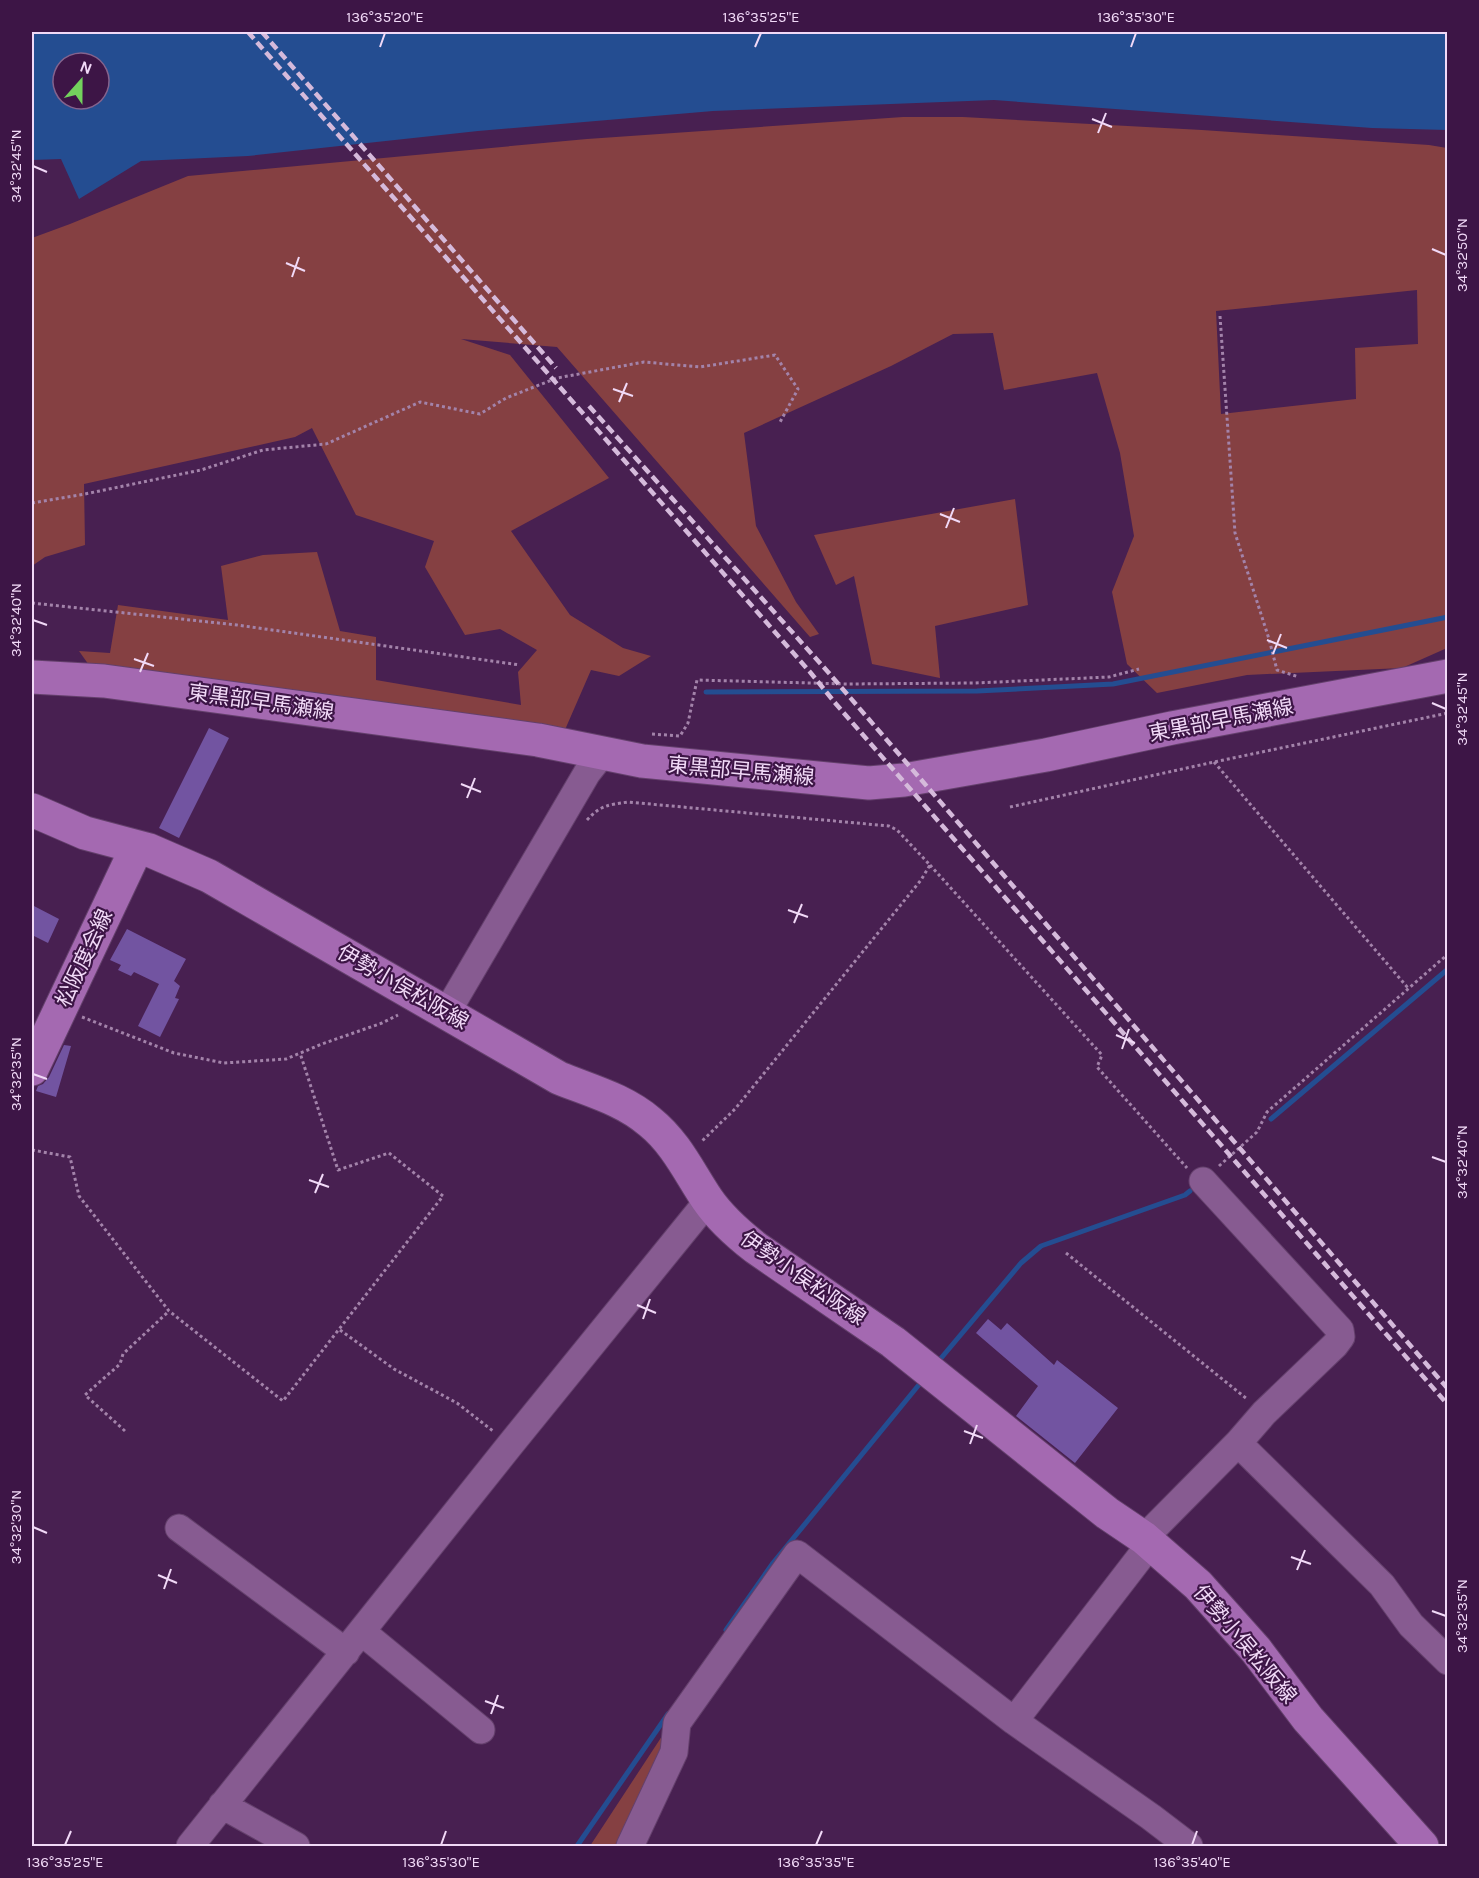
<svg xmlns="http://www.w3.org/2000/svg" width="1479" height="1878" viewBox="0 0 1479 1878" font-family="Karla,'Noto Sans JP',sans-serif">
  <style>
    .green { fill: #854042; fill-rule: evenodd }
    .water { fill: #244d91; fill-rule: evenodd }
    .lines { fill: none; stroke-linecap: round; stroke-linejoin: round }
    .stream { stroke: #244d91; stroke-width: 5 }
    .building { fill: #7254a1 }
    .minor-casing { stroke: #64406c; stroke-width: 29 }
    .major-casing { stroke: #64406c; stroke-width: 35 }
    .path { stroke: #a383aa; stroke-width: 3; stroke-dasharray: 3 3; stroke-linecap: butt }
    .minor { stroke: #875b91; stroke-width: 27 }
    .major { stroke: #a469b1; stroke-width: 33 }
    .rail { stroke: #d5badb; stroke-width: 4.5; stroke-dasharray: 9 4.5; stroke-linecap: butt }
    .ticks { fill: none; stroke: #f1d9f7; stroke-width: 2 }
    .labels { text-anchor: middle; stroke-width: 4.5; stroke-linejoin: round; paint-order: stroke }
    .street-label { font-size: 21px; fill: #f1d9f7; stroke: #3d1546 }
    .neatline { fill: none; stroke: #f1d9f7; stroke-width: 2 }
    .ticks-label { font-size: 15px; text-anchor: middle; fill: #f1d9f7 }
  </style>
  <rect width="100%" height="100%" fill="#482051"/>
  <path class="green" d="M 903,117 L 963,117 L 1202,130 L 1429,145 L 1447,148 L 1447,648 L 1402,668 L 1247,675 L 1157,693 L 1127,664 L 1112,592 L 1134,536 L 1120,453 L 1097,373 L 1004,390 L 993,333 L 953,334 L 891,366 L 744,433 L 756,526 L 796,602 L 819,634 L 810,637 L 557,347 L 461,339 L 510,355 L 609,478 L 511,531 L 570,615 L 623,648 L 651,656 L 619,676 L 591,670 L 564,732 L 91,668 L 79,651 L 110,653 L 118,605 L 228,620 L 221,566 L 263,555 L 317,552 L 340,631 L 376,637 L 376,680 L 521,705 L 518,672 L 537,650 L 500,629 L 465,635 L 425,567 L 434,541 L 356,515 L 312,428 L 295,437 L 84,484 L 85,545 L 45,557 L 32,566 L 32,238 L 70,224 L 188,176 L 587,139 ZM 1417,290 L 1418,344 L 1355,348 L 1356,399 L 1221,414 L 1216,311 Z
    M 1015,499 L 1028,605 L 935,626 L 940,678 L 872,664 L 854,576 L 836,585 L 814,535 Z
    M 668,1727 L 667,1750 L 623,1846 L 590,1846 Z"/>
  <path class="water" d="M 32,32 L 1447,32 L 1447,130 L 1372,128 L 994,100 L 713,111 L 478,131 L 248,156 L 141,161 L 79,199 L 61,159 L 32,160 ZM 63,63 L 99,63 L 99,99 L 63,99 Z"/>
  <g class="lines">
    <path class="stream" d="M 706,692 L 977,691 L 1113,684 L 1448,617
      M 1271,1119 L 1448,969
      M 937,1363 L 1021,1263 L 1041,1246 L 1185,1195 L 1190,1191
      M 726,1630 L 773,1563 L 922,1381
      M 577,1846 L 668,1714"/>
  </g>
  <path class="building" d="M 209,728 L 229,738 L 179,838 L 159,828 Z
    M 32,905 L 59,919 L 48,943 L 32,935 Z
    M 127,929 L 186,959 L 174,981 L 180,986 L 175,998 L 179,999 L 160,1037 L 138,1026 L 159,984 L 134,972 L 131,976 L 118,970 L 121,965 L 110,960 Z
    M 64,1045 L 71,1046 L 56,1097 L 36,1091 L 38,1086 L 43,1084 L 49,1077 Z
    M 988,1319 L 1001,1330 L 1007,1323 L 1054,1365 L 1057,1360 L 1118,1408 L 1075,1463 L 1016,1416 L 1038,1386 L 976,1333 Z"/>
  <g class="lines">
    <g class="minor-casing">
      <path id="minor" d="M 447,1012 L 587,773 L 602,754
        M 1203,1181 L 1340,1330 L 1341,1337 L 1335,1345 L 1264,1413 L 1238,1443
        M 179,1528 L 346,1652
        M 1144,1538 L 1238,1443 L 1382,1585 L 1411,1625 L 1448,1661
        M 362,1632 L 481,1730
        M 1014,1721 L 1151,1543
        M 222,1805 L 296,1846
        M 190,1846 L 510,1445 L 708,1201
        M 630,1846 L 674,1752 L 677,1723 L 797,1554 L 1014,1721 L 1151,1817 L 1189,1846"/>
    </g>
    <g class="major-casing">
      <path id="major" d="M 32,677 L 104,681 L 538,740 L 642,761 L 869,783 L 904,780 L 1046,755 L 1172,728 L 1448,676
        M 32,810 L 85,833 L 149,850 L 209,876 L 559,1078 C 591,1091 623,1099 650,1122 C 676,1143 689,1172 707,1199 C 720,1218 738,1234 756,1248 L 893,1342 L 1107,1513 L 1144,1538 L 1198,1585 L 1256,1650 L 1308,1719 L 1422,1846
        M 32,1069 L 137,847"/>
    </g>
    <path class="path" d="M 1220,316 L 1235,533 L 1269,639 L 1277,670 L 1299,677
      M 32,503 L 85,494 L 201,470 L 263,450 L 326,444 L 420,402 L 480,414 L 506,398 L 557,378 L 644,362 L 700,367 L 775,355 L 798,389 L 779,424
      M 32,603 L 237,625 L 520,665
      M 652,734 L 680,736 L 688,723 L 697,680 L 848,684 L 975,683 L 1109,677 L 1139,669
      M 1214,762 L 1408,988
      M 1010,807 L 1214,762 L 1448,713
      M 587,820 C 601,805 608,805 628,802 L 889,826 L 897,830 L 930,865 L 921,880 L 735,1109 L 701,1142
      M 930,865 L 1102,1055 L 1097,1067 L 1187,1168
      M 82,1017 L 174,1053 L 224,1063 L 286,1059 L 322,1044 L 382,1023 L 398,1015
      M 32,1150 L 70,1157 L 79,1196 L 169,1311 L 283,1401 L 443,1196 L 389,1153 L 338,1170 L 300,1053
      M 1219,1166 L 1257,1132 L 1267,1112 L 1448,954
      M 1066,1253 L 1247,1399
      M 340,1330 L 394,1369 L 457,1403 L 493,1431
      M 125,1431 L 85,1395 L 120,1364 L 123,1354 L 169,1311"/>
    <use href="#minor" class="minor"/>
    <use href="#major" class="major"/>
    <path class="rail" d="M 248,32 L 810,672 L 836,704 L 1448,1405
      M 262,32 L 556,368
      M 589,406 L 828,672 L 1448,1389"/>
  </g>
  <path class="ticks" d="M 380,47 L 385,33M 755,47 L 761,33M 1131,47 L 1136,33M 1092,119 L 1112,127M 1098,133 L 1106,113M 33,166 L 47,172M 1432,249 L 1446,255M 286,263 L 305,271M 292,277 L 299,257M 613,389 L 633,396M 619,402 L 627,383M 940,514 L 960,522M 946,528 L 954,508M 33,620 L 47,625M 1267,640 L 1287,648M 1273,654 L 1281,634M 134,659 L 154,666M 140,672 L 148,653M 1432,703 L 1446,709M 461,784 L 481,792M 467,798 L 475,778M 788,910 L 808,917M 794,923 L 802,904M 1116,1035 L 1135,1043M 1122,1049 L 1129,1029M 33,1074 L 47,1079M 1432,1157 L 1446,1162M 309,1180 L 329,1187M 315,1193 L 323,1174M 637,1305 L 656,1313M 643,1319 L 650,1299M 964,1431 L 983,1438M 970,1444 L 977,1425M 33,1527 L 47,1533M 1291,1557 L 1311,1564M 1297,1570 L 1305,1550M 158,1575 L 177,1583M 164,1589 L 171,1569M 1432,1611 L 1446,1616M 485,1701 L 504,1708M 491,1714 L 498,1695M 65,1845 L 71,1831M 441,1845 L 446,1831M 816,1845 L 822,1831M 1192,1845 L 1197,1831"/>
  <g class="labels">
    <g class="street-label">
      <text transform="translate(261 702) rotate(8)" y="7">東黒部早馬瀬線</text>
      <text transform="translate(1221 720) rotate(-11)" y="7">東黒部早馬瀬線</text>
      <text transform="translate(741 771) rotate(5)" y="7">東黒部早馬瀬線</text>
      <text transform="translate(84 958) rotate(-65)" y="7">松阪度会線</text>
      <text transform="translate(403 987) rotate(30)" y="7">伊勢小俣松阪線</text>
      <text transform="translate(803 1278) rotate(35)" y="7">伊勢小俣松阪線</text>
      <text transform="translate(1245 1644) rotate(50)" y="7">伊勢小俣松阪線</text>
    </g>
  </g>
  <rect width="1479" height="1878" fill="none" stroke="#3d1546" stroke-width="66"/>
  <g transform="translate(81 81) rotate(21)"><circle r="28" fill="#3d1546" stroke="#85638d" stroke-width="1.5"/>
  <path d="M0-4.5L10 22L0 15L-10 22Z" fill="#73d25d"/>
  <text y="-9" font-size="16" font-weight="bold" text-anchor="middle" fill="#f1d9f7">N</text>
  </g>
  <rect x="33" y="33" width="1413" height="1812" class="neatline"/>
  <g class="ticks-label">
    <text x="385" y="22">136°35'20"E</text>
    <text x="761" y="22">136°35'25"E</text>
    <text x="1136" y="22">136°35'30"E</text>
    <text transform="translate(16 166) rotate(-90)" y="5">34°32'45"N</text>
    <text transform="translate(1462 255) rotate(-90)" y="5">34°32'50"N</text>
    <text transform="translate(16 620) rotate(-90)" y="5">34°32'40"N</text>
    <text transform="translate(1462 709) rotate(-90)" y="5">34°32'45"N</text>
    <text transform="translate(16 1074) rotate(-90)" y="5">34°32'35"N</text>
    <text transform="translate(1462 1162) rotate(-90)" y="5">34°32'40"N</text>
    <text transform="translate(16 1527) rotate(-90)" y="5">34°32'30"N</text>
    <text transform="translate(1462 1616) rotate(-90)" y="5">34°32'35"N</text>
    <text x="65" y="1867">136°35'25"E</text>
    <text x="441" y="1867">136°35'30"E</text>
    <text x="816" y="1867">136°35'35"E</text>
    <text x="1192" y="1867">136°35'40"E</text>
  </g>
</svg>
